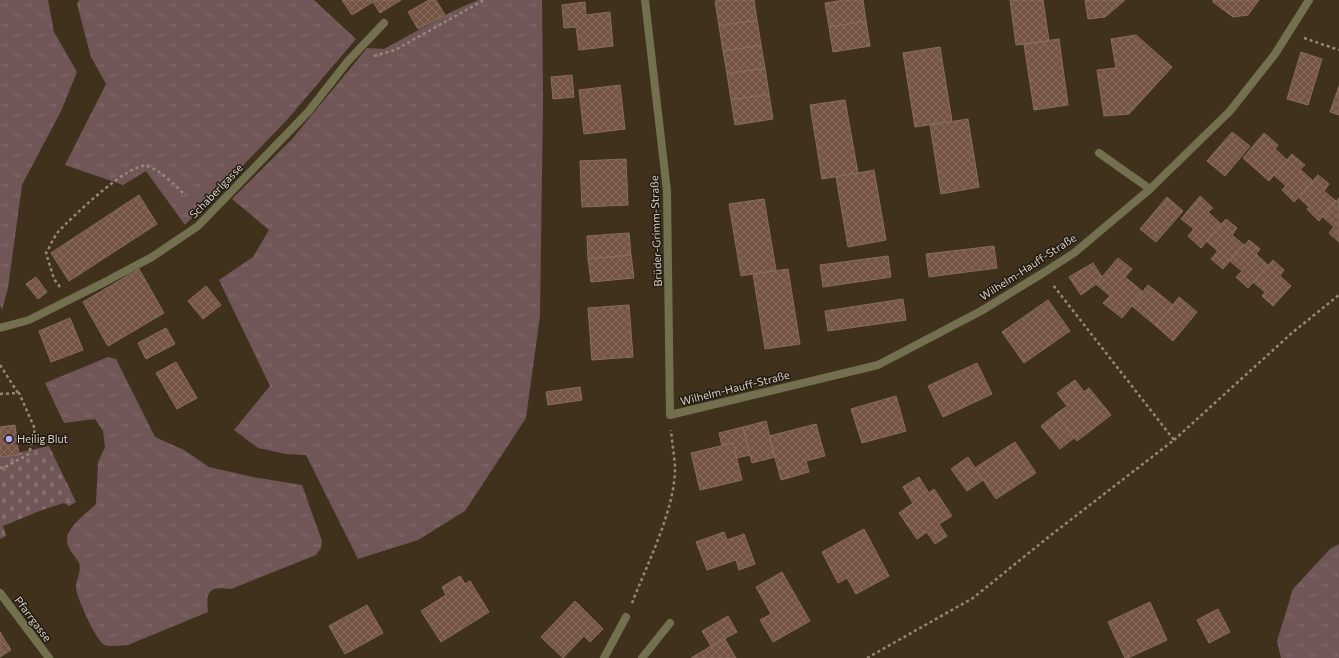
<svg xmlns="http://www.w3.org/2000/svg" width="1339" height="658" viewBox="0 0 1339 658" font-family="Commissioner,sans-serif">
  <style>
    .grass { fill: url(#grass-tufts) }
    .cemetery { fill: url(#cemetery-stones) }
    .building { fill: url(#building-cross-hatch); stroke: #876c60 }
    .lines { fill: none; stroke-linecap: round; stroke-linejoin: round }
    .path { stroke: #948878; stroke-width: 2.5; stroke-dasharray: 3 3; stroke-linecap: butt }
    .service { stroke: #73704f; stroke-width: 8 }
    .minor { stroke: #73704f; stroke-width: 8 }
    .poi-dot { fill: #b3acf9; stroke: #211a11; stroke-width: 1.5 }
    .labels { text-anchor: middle; stroke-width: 3; stroke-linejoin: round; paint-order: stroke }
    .street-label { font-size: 11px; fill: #d9d0c4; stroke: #211a11 }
    .poi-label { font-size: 11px; fill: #d9d0c4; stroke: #211a11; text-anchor: start }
  </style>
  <defs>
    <pattern id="grass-tufts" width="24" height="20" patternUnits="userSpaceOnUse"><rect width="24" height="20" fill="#705657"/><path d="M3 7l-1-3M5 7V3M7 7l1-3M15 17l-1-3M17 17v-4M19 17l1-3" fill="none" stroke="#846d6e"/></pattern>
    <pattern id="cemetery-stones" width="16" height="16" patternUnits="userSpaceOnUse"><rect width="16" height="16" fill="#705657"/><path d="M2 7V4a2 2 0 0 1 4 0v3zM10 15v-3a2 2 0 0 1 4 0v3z" fill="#846d6e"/></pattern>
    <pattern id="building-cross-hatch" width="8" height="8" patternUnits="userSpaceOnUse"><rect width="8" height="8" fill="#755445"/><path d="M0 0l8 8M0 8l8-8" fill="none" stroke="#886c5e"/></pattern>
  </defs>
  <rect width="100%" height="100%" fill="#40311d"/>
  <path class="grass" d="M 0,0 L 48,0 L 54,32 L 77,72 L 61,111 L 22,185 L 8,288 L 2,310 L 0,305 Z
    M 79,0 L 314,0 L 356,39 L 286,121 L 185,225 L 146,171 L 123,185 L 65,165 L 106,84 L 91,57 L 77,4 Z
    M 478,0 L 542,0 L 543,101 L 540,316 L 526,418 L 465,511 L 418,540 L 358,559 L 306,455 L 286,454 L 258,448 L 234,430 L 270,386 L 219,280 L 253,257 L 269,230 L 232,199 L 292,139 L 367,48 L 384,49 L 453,11 Z
    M 108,357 L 116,359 L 155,437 L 184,450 L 209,467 L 253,477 L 302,485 L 322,541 L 321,548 L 316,555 L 231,589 C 208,586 206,591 208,612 L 128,645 C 121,645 109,648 103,644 C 96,639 76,597 76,587 C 76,580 82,569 79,563 C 75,555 66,548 67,539 C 68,526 87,513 96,504 L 98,462 L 105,447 L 103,431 L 95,419 L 64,423 L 45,383 Z
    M 1339,544 L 1339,658 L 1281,658 L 1277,641 L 1293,589 L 1330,549 Z"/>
  <path class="cemetery" d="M 49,446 L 76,502 L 69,506 L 64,503 L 42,510 L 3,526 L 6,536 L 0,539 L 0,457 Z"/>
  <path class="building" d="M 342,0 L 401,0 L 380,13 L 373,2 L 352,15 Z
    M 429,0 L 436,0 L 445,15 L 418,29 L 408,12 Z
    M 722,0 L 754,0 L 757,20 L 719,26 L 715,1 Z
    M 844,0 L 863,0 L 866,21 L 829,27 L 825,3 Z
    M 1010,0 L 1043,0 L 1049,41 L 1016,45 Z
    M 1085,0 L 1125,0 L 1105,17 L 1088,19 Z
    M 1213,0 L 1259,0 L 1248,15 L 1233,17 L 1213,2 Z
    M 585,2 L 586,15 L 610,12 L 613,46 L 579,50 L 576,27 L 564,28 L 562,5 Z
    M 757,20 L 761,45 L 723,51 L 719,26 Z
    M 866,21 L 870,46 L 833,52 L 829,27 Z
    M 1136,35 L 1172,67 L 1129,114 L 1104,116 L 1097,70 L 1116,68 L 1111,39 Z
    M 1059,39 L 1068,105 L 1034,110 L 1024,44 Z
    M 761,45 L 765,68 L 727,74 L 723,51 Z
    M 940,47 L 952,121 L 915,127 L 903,53 Z
    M 1301,52 L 1322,59 L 1308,105 L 1287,99 Z
    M 765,68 L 769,94 L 731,100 L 727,74 Z
    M 572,75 L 574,97 L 553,99 L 551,77 Z
    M 620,85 L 625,129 L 584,134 L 579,90 Z
    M 1339,86 L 1339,115 L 1330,112 Z
    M 769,94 L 773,119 L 735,125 L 731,100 Z
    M 845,100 L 858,173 L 822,179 L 810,105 Z
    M 968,119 L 979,187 L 941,194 L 930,125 Z
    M 1232,132 L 1250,146 L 1225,176 L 1207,161 Z
    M 1264,133 L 1278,145 L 1275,149 L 1287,160 L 1269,181 L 1243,158 Z
    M 1292,154 L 1305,165 L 1300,169 L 1313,181 L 1294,202 L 1282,190 L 1286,186 L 1274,175 Z
    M 626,159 L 628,205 L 582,207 L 580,161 Z
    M 874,170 L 886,240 L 848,247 L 836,177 Z
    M 1318,175 L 1329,184 L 1324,191 L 1336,201 L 1319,221 L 1307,209 L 1309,207 L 1298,197 Z
    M 139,195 L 157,224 L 69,281 L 51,253 Z
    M 1200,196 L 1213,208 L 1208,212 L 1221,224 L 1201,248 L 1188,236 L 1194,229 L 1181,219 Z
    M 1167,197 L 1183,211 L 1156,242 L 1140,229 Z
    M 1339,198 L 1339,242 L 1329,233 L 1334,227 L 1323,217 Z
    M 764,199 L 776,270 L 741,276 L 729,204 Z
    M 1226,219 L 1237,228 L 1232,235 L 1244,245 L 1223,269 L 1211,259 L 1218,251 L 1206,241 Z
    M 629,233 L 631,255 L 588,259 L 587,236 Z
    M 1249,240 L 1260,249 L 1256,254 L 1268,265 L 1248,288 L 1236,277 L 1242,271 L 1230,261 Z
    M 994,246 L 997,268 L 929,277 L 926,254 Z
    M 631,255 L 634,278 L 591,282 L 588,259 Z
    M 888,256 L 891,277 L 823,287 L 820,265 Z
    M 1118,258 L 1132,269 L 1125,277 L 1143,292 L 1122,318 L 1103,303 L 1110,296 L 1096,284 Z
    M 1273,260 L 1284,270 L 1280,276 L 1291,286 L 1273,306 L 1262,296 L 1265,292 L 1253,282 Z
    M 1093,263 L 1102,277 L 1096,284 L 1081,295 L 1069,277 Z
    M 139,269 L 164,313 L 108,346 L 83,302 Z
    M 788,269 L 800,344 L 765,349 L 753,274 Z
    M 36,277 L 47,292 L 38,299 L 26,284 Z
    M 1148,285 L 1173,305 L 1156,326 L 1132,306 Z
    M 206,286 L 221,305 L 203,319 L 188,301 Z
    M 1179,297 L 1197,312 L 1173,341 L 1156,326 Z
    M 903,299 L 906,320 L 828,331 L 825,311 Z
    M 1048,300 L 1070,331 L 1024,363 L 1002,332 Z
    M 629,305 L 633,357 L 592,360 L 588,308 Z
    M 70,318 L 83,350 L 51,362 L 39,331 Z
    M 166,328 L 175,344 L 146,359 L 138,343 Z
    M 176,362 L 197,398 L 177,409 L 156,373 Z
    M 977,363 L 992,394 L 943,417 L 928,386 Z
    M 1075,380 L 1084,392 L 1089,388 L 1111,415 L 1077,441 L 1056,414 L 1067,406 L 1057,393 Z
    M 580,387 L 582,400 L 548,405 L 546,392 Z
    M 896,396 L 906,431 L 862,443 L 851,409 Z
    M 1056,414 L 1074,438 L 1060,449 L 1041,426 Z
    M 766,421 L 775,457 L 752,463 L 743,427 Z
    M 816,424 L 825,456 L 806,461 L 809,472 L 781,480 L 769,436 Z
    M 15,425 L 19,455 L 0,457 L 0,427 Z
    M 743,427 L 750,455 L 737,458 L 733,443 L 722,446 L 719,433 Z
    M 1015,442 L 1036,473 L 996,499 L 975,468 Z
    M 733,443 L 742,480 L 700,490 L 691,453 Z
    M 968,457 L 983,480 L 967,491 L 951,469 Z
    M 919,477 L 929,493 L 934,489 L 952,516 L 939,524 L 947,536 L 935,544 L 927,532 L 917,539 L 899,513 L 913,503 L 903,487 Z
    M 864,529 L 889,576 L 856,594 L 847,578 L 838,583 L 822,552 Z
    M 724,532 L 727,540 L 744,534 L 755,564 L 739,570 L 736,560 L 707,570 L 696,542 Z
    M 782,572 L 810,621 L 773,642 L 760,620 L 771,614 L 756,587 Z
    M 460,576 L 465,584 L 470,581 L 489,612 L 441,642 L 421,611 L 446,595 L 442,587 Z
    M 575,601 L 603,629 L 590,642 L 584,636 L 563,658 L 541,637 Z
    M 1150,602 L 1167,640 L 1128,658 L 1125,658 L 1108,622 Z
    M 367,605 L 383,633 L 345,654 L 329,626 Z
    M 1218,609 L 1230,632 L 1209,643 L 1197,620 Z
    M 728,616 L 737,632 L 711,646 L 702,631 Z
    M 0,632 L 11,650 L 0,657 Z
    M 725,639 L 736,658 L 691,658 L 711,646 Z"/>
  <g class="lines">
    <path class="path" d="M 1304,38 L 1339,50
      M 374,56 L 395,50 L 484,0
      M 60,287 L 54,279 L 46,253 C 50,247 53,238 58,232 C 71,218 129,162 147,166 C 158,168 177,187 185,195
      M 0,365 L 18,393
      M 0,394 L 19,393 L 35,429 L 29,454 L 7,466 L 0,468
      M 1174,440 L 1293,332 L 1339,295
      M 632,603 C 647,564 676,508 675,466 C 674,454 672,442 671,430
      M 867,658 L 973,598 L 1051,535 L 1174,440 L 1053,285"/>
    <path class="service" d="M 1099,153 L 1150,189"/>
    <path class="minor" d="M 645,0 L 667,191 L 670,415 L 878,365 L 981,311 L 1043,273 L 1074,253 L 1150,189 L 1230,111 L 1275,54 L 1309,0
      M 0,328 L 29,320 L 103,283 L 152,257 L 198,226 L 308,112 L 348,61 L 384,23
      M 0,593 L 49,658
      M 604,658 L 626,617
      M 642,658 L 670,623"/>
  </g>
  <circle class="poi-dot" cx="9" cy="439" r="4"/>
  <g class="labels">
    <g class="street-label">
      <text transform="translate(216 191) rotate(-46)" y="4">Schaberlgasse</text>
      <text transform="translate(656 231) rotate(-92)" y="4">Brüder-Grimm-Straße</text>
      <text transform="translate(1028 267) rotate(-33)" y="4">Wilhelm-Hauff-Straße</text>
      <text transform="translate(735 388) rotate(-14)" y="4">Wilhelm-Hauff-Straße</text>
      <text transform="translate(33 619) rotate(53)" y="4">Pfarrgasse</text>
    </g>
    <g class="poi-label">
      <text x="17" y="443">Heilig Blut</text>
    </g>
  </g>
</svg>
